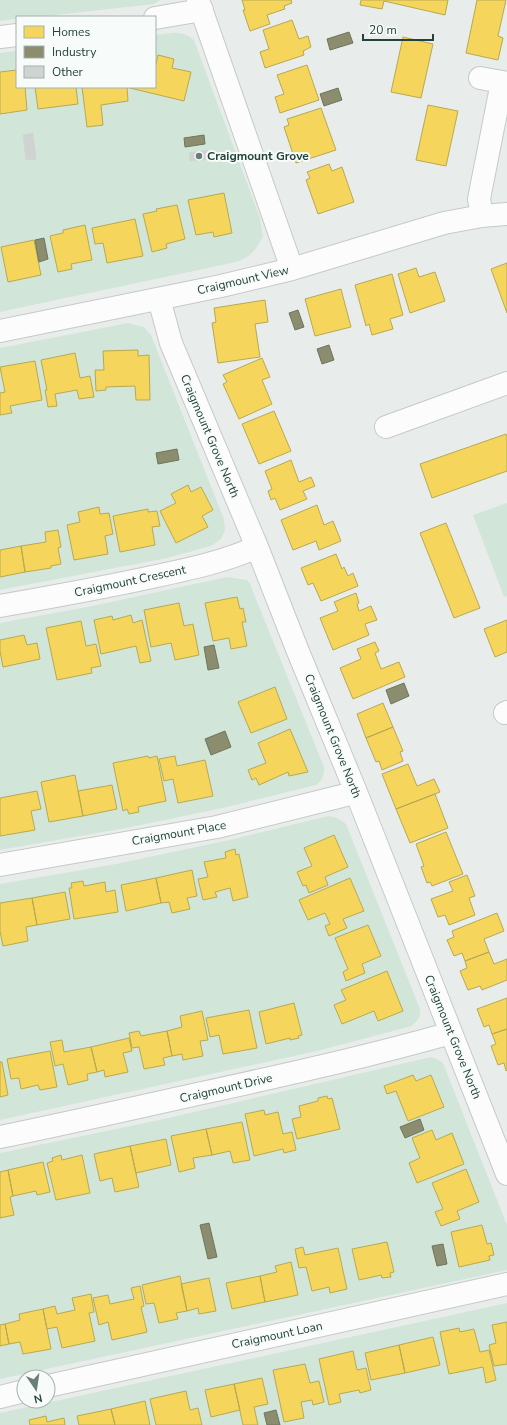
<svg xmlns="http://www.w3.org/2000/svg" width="507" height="1425" viewBox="0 0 507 1425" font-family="'Nunito Sans',sans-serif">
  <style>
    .green { fill: #d1e6d8 }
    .homes { fill: #f6d55c; stroke: #b7a952 }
    .industry { fill: #8c8c6e; stroke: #6d765e }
    .building { fill: #cfd4d2; stroke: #d1d6d4 }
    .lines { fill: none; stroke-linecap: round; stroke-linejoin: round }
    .minor-casing { stroke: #c5cac8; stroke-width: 24 }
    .minor { stroke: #fcfcfc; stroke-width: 22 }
    .poi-dot { fill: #697e78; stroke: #f7fbf9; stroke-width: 1.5 }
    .labels { text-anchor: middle; stroke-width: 4; stroke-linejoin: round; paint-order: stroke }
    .poi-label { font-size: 12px; font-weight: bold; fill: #24423a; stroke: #f7fbf9; text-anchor: start }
    .street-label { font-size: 12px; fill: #24423a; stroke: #f7fbf9 }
  </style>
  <rect width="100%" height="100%" fill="#e8edeb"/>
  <path class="green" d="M 0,0 L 161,0 L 154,4 L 38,17 L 17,17 L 17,19 L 0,21 Z
    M 173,33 C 182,32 187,35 194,40 L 260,218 L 263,237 C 255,251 251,257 236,262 L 0,312 L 0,53 L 17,51 L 17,87 L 155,87 L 155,35 Z
    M 128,323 L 144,327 L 151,335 L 224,519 L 225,530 L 221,539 L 211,546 L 167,558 L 0,590 L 0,348 Z
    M 507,503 L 507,596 L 504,597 L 473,515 Z
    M 227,577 L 247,580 L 250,584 L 324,767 C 324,776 323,780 316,785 L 223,808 L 126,828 L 0,850 L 0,623 L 92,606 Z
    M 328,816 C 336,817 340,819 346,824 L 420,1009 C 421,1017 418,1020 412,1026 L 317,1051 L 0,1120 L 0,884 L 116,864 L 234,839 Z
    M 431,1057 L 437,1059 L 443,1063 L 507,1225 L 507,1270 L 0,1379 L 0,1153 L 164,1119 Z
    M 507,1303 L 507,1425 L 0,1425 L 0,1413 Z"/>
  <path class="homes" d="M 242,0 L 291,0 L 292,3 L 284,6 L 285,9 L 267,15 L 270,24 L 250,31 L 243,10 L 245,10 Z
    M 361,0 L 448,0 L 445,15 L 384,1 L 382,9 L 360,5 Z
    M 477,0 L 506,0 L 498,36 L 503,38 L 498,60 L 466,53 Z
    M 292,20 L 299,39 L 308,36 L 311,47 L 303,51 L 304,55 L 265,68 L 260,52 L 269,49 L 263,30 Z
    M 403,37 L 433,44 L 421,98 L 391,92 Z
    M 158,55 L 174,59 L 172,68 L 191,72 L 184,101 L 130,88 L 130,87 L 155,87 L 155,64 L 156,64 Z
    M 307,65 L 319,100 L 280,113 L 275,97 L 284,94 L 277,75 Z
    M 17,70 L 17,87 L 25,87 L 27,110 L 0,114 L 0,72 Z
    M 35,87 L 76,87 L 78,104 L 38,109 Z
    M 82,87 L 127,87 L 128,101 L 101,105 L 103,125 L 87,127 Z
    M 428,105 L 458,111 L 446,166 L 416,160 Z
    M 321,108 L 336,150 L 296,163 L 284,127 L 289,125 L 287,119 Z
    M 329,164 L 332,171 L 342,167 L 354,202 L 318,214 L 306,180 L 310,178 L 307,172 Z
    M 224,193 L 232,233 L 214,237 L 213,232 L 196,235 L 188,200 Z
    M 177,205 L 185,239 L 166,244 L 167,248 L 152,252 L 143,214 L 157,211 L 156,209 Z
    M 135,219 L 143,256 L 107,263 L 103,243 L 95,244 L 92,228 Z
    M 85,225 L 92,260 L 71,264 L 72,269 L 58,272 L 50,236 L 63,233 L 63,230 Z
    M 34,240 L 41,275 L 8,282 L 1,247 Z
    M 507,263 L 507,313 L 491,269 Z
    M 416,268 L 419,277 L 435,272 L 445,301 L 410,313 L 398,274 Z
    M 392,274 L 403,315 L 390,319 L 393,329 L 372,335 L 369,324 L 366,326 L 355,285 Z
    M 341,289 L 351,327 L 315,336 L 305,299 Z
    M 265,300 L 268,322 L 255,324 L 260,357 L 218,363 L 212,323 L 216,322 L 214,308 Z
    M 138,350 L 138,356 L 149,355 L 150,400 L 136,400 L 135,386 L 106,387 L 106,390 L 96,391 L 95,370 L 104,370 L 103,351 Z
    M 75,353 L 80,378 L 90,376 L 94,397 L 79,399 L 77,390 L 55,394 L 57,406 L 48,407 L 45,390 L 47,390 L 41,360 Z
    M 262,358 L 270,377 L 262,380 L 272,404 L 239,419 L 223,384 L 227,382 L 223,375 Z
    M 35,361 L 42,400 L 10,406 L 12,413 L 0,415 L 0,393 L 5,392 L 0,367 Z
    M 274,411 L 291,451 L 259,464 L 242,424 Z
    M 506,434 L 507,437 L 507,471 L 432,498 L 420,464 Z
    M 291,460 L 299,482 L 311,477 L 315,486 L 303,491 L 307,499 L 280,510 L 275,498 L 271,500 L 268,491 L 272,489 L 265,471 Z
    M 188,485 L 191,492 L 201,487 L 213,510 L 202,516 L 208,527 L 176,543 L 160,511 L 176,503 L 171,494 Z
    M 317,505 L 324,525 L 333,521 L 341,541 L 319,550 L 316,541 L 293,550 L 281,520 Z
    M 99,507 L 100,514 L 109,513 L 113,534 L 105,536 L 108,554 L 74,560 L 67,525 L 80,522 L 78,512 Z
    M 148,509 L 148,512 L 157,511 L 160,526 L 152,527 L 155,545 L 120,552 L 113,516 Z
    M 446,523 L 480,608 L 454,618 L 420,533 Z
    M 58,530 L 61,547 L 58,548 L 61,564 L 51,566 L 51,568 L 25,572 L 21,546 L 46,542 L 45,532 Z
    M 21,546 L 25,572 L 0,577 L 0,550 Z
    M 336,554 L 342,569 L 344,567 L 348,576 L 353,573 L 358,586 L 321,601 L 313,583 L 308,585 L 301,568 Z
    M 356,593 L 359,603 L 357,604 L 359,611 L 371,606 L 377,620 L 365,624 L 369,635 L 333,650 L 320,618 L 338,611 L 334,602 Z
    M 237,597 L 240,609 L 243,608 L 246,622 L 242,622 L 247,646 L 231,649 L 229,638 L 213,641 L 205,603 Z
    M 179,603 L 184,626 L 193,624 L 199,655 L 175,660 L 171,643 L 151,647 L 144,610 Z
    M 131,615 L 133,623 L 142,620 L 151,661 L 140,663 L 136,646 L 101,654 L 94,620 L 112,616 L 113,620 Z
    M 507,620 L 507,652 L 495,657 L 484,629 Z
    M 81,621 L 86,646 L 96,644 L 101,666 L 91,668 L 92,673 L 57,680 L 46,628 Z
    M 24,635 L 27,645 L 37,643 L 40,659 L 3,667 L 0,651 L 0,640 Z
    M 375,642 L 379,651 L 375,653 L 381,669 L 399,662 L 405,677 L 353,699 L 340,668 L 361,659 L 357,649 Z
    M 275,687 L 287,719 L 251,733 L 238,702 Z
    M 383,703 L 393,727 L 366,738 L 357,714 Z
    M 393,727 L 403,751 L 400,752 L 403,761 L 382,770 L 379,761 L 376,762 L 366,738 Z
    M 290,729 L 308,772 L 289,776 L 288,772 L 259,785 L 256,778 L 252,780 L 248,770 L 266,763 L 258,743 Z
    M 148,756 L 149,758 L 157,756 L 166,801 L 138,807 L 139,812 L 129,814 L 127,809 L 123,811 L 113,763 Z
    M 175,756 L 177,766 L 205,760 L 213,796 L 178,803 L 173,779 L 164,781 L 159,759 Z
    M 408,764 L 417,786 L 434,779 L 440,792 L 396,809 L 382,774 Z
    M 75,775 L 83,816 L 49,822 L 41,782 Z
    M 112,785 L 117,809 L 83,816 L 78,791 Z
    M 37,791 L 41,809 L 31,811 L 35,830 L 0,836 L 0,798 Z
    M 435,794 L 448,828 L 410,843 L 396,809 Z
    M 446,832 L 463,874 L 432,886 L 430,882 L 427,883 L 421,867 L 424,866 L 416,844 Z
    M 334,835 L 348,867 L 325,877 L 328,885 L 309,893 L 306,885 L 303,886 L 297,872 L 312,866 L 304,848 Z
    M 235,849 L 236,855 L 239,854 L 248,897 L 233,901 L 230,888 L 215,892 L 217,897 L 203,900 L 198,879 L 208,877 L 204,862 L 226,858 L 225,852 Z
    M 192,870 L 197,896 L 187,898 L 190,909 L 172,913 L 169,902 L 161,903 L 156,878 Z
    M 467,875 L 475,896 L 469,898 L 475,915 L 449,925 L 445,915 L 438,917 L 431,899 L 453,891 L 449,882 Z
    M 156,878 L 161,903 L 126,911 L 121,885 Z
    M 350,878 L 364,911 L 343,919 L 347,928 L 329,936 L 325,926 L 330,924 L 325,913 L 308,920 L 299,900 Z
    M 83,881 L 84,886 L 105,882 L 106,892 L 115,890 L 118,912 L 74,919 L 69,888 L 72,888 L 71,883 Z
    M 65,892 L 70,919 L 37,925 L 32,898 Z
    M 32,898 L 37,925 L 26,927 L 28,941 L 3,946 L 0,931 L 0,903 Z
    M 497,913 L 504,931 L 484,939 L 489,952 L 465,961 L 462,953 L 454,956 L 447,940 L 454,937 L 452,931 Z
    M 368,925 L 381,956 L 362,964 L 365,973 L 346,981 L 343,972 L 348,969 L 335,938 Z
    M 489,952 L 494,964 L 507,959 L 507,980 L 482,990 L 480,986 L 468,990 L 460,971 L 467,968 L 465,961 Z
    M 387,971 L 403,1011 L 378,1021 L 374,1011 L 342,1024 L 334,1005 L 346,1000 L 341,990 Z
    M 507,998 L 507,1029 L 492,1034 L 489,1025 L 484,1027 L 477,1009 Z
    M 294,1003 L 302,1035 L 298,1036 L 299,1038 L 290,1040 L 290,1038 L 266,1044 L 259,1012 Z
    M 249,1010 L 257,1048 L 223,1054 L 219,1035 L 210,1037 L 206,1018 Z
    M 202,1011 L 208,1040 L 200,1041 L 203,1056 L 183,1060 L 182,1054 L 172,1056 L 167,1031 L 182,1027 L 180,1016 Z
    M 507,1029 L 507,1070 L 506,1071 L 504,1063 L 498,1065 L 491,1046 L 496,1044 L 492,1034 Z
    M 139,1031 L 141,1036 L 167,1031 L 172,1056 L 163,1058 L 165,1065 L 144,1069 L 139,1047 L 132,1048 L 129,1033 Z
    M 129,1038 L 132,1051 L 123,1053 L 128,1072 L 105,1077 L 104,1070 L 97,1072 L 91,1047 Z
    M 62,1040 L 64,1052 L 91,1047 L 97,1072 L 87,1074 L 88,1080 L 68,1085 L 63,1064 L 55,1066 L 50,1042 Z
    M 50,1051 L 57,1087 L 40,1090 L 38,1085 L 21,1089 L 19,1078 L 11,1079 L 7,1059 Z
    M 0,1062 L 2,1062 L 8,1095 L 0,1097 Z
    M 413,1075 L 416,1081 L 431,1075 L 444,1107 L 408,1121 L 396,1091 L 387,1094 L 384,1086 Z
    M 327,1096 L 328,1099 L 332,1098 L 340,1129 L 297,1139 L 292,1119 L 301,1117 L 299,1106 L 318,1101 L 318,1098 Z
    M 264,1110 L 265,1115 L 278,1112 L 283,1134 L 292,1132 L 296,1150 L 284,1153 L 283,1149 L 254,1156 L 245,1114 Z
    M 242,1122 L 250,1160 L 233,1163 L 230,1151 L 212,1155 L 206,1129 Z
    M 206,1129 L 212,1155 L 193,1158 L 195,1168 L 179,1172 L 171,1136 Z
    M 432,1130 L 436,1140 L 452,1133 L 464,1164 L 417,1183 L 409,1163 L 420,1158 L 412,1138 Z
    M 166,1139 L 171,1165 L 136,1173 L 130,1146 Z
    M 130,1146 L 139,1187 L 115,1192 L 112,1178 L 100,1181 L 94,1154 Z
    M 61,1155 L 62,1160 L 82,1155 L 90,1193 L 56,1200 L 47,1163 L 53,1161 L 52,1158 Z
    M 43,1162 L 50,1192 L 37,1195 L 36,1191 L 13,1196 L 8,1170 Z
    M 466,1169 L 479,1202 L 457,1211 L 460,1219 L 441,1226 L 435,1212 L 443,1209 L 432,1183 Z
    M 8,1170 L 13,1196 L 10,1197 L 14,1215 L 0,1218 L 0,1172 Z
    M 482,1225 L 487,1244 L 491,1243 L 494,1255 L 489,1256 L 490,1260 L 459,1267 L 451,1232 Z
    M 387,1242 L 394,1272 L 390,1273 L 391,1277 L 382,1278 L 381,1275 L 359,1280 L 352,1249 Z
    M 303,1247 L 305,1255 L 338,1248 L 347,1289 L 330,1293 L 329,1287 L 312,1291 L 306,1267 L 299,1268 L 295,1249 Z
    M 291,1262 L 298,1295 L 265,1302 L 260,1276 L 277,1272 L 275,1266 Z
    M 180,1276 L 187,1311 L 176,1313 L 178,1319 L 159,1323 L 154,1303 L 146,1304 L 142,1285 Z
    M 260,1276 L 265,1302 L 232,1309 L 226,1283 Z
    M 209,1278 L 216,1311 L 199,1314 L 198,1308 L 187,1311 L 181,1284 Z
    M 140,1286 L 144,1306 L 141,1307 L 147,1332 L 112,1340 L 108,1322 L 99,1325 L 93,1298 L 108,1295 L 110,1304 L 134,1299 L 131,1288 Z
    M 91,1294 L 94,1312 L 89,1313 L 95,1341 L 62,1348 L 57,1327 L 47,1329 L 43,1309 L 55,1306 L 57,1314 L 75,1310 L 72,1298 Z
    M 43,1309 L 51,1349 L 23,1354 L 20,1342 L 9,1344 L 5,1324 L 20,1320 L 19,1314 Z
    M 507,1322 L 507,1364 L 494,1366 L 489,1345 L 496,1343 L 492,1325 Z
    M 5,1324 L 9,1344 L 0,1346 L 0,1325 Z
    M 459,1328 L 460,1332 L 474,1329 L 480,1352 L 489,1350 L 496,1380 L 486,1383 L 483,1367 L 449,1374 L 440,1332 Z
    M 433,1337 L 440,1365 L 405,1373 L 399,1345 Z
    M 399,1345 L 405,1373 L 371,1380 L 365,1353 Z
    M 353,1351 L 357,1370 L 366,1368 L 371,1390 L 360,1393 L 359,1390 L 339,1394 L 341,1402 L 329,1405 L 319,1359 Z
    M 305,1364 L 310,1383 L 319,1381 L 324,1402 L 313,1405 L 312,1400 L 301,1402 L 304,1418 L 284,1422 L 273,1370 Z
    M 262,1378 L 268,1404 L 254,1407 L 258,1425 L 243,1425 L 234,1384 Z
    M 234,1384 L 240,1410 L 211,1417 L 205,1390 Z
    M 186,1391 L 190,1410 L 198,1408 L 202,1425 L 156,1425 L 150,1399 Z
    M 145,1401 L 150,1425 L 115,1425 L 111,1409 Z
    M 111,1409 L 115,1425 L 79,1425 L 77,1416 Z
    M 46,1416 L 47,1422 L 64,1418 L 65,1425 L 30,1425 L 29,1420 Z"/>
  <path class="industry" d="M 349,32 L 353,43 L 330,50 L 327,39 Z
    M 338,88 L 342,100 L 324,106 L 320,94 Z
    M 204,135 L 205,144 L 185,147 L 184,138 Z
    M 44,238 L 48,259 L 39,262 L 35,240 Z
    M 298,310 L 304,327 L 295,330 L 289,313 Z
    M 329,345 L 334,360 L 322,364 L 317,349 Z
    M 177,449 L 179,460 L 158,464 L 156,453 Z
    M 214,645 L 219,668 L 208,670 L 204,647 Z
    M 404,683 L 409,696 L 391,704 L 386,690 Z
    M 225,731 L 231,747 L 211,755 L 205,739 Z
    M 420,1119 L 424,1130 L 405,1138 L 400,1127 Z
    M 209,1223 L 217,1257 L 208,1259 L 200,1225 Z
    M 443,1244 L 447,1264 L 437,1266 L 432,1246 Z
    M 276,1410 L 280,1425 L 267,1425 L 264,1413 Z"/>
  <path class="building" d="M 33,133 L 36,159 L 26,160 L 23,135 Z
    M 207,150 L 208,159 L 190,161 L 189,153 Z"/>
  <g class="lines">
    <g class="minor-casing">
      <path id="minor" d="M 198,0 L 292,269
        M 155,18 L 202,10
        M 0,37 L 17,35
        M 480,78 L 507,83
        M 482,216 L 479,199 L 502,82
        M 159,299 L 171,343 L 257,547 L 297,649 L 356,792 L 507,1174
        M 0,331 L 221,286 L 292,269 L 444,223 L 482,216 L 507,214
        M 386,427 L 507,383
        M 0,606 C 51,597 102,588 152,577 C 189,569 223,562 257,547
        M 505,713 L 507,712
        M 0,865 L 217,827 L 342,796 L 356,792
        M 0,1137 C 69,1123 138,1107 207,1092 C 289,1074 370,1056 451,1033
        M 48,1386 L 507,1284
        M 0,1397 L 24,1391"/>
    </g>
    <use href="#minor" class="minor"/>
  </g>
  <circle class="poi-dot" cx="199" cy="156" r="4"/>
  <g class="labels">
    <g class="poi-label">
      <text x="207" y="160">Craigmount Grove</text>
    </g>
    <g class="street-label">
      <text transform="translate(243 280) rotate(-13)" y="4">Craigmount View</text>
      <text transform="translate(210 436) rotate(67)" y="4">Craigmount Grove North</text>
      <text transform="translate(130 581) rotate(-12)" y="4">Craigmount Crescent</text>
      <text transform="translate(333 736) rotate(68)" y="4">Craigmount Grove North</text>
      <text transform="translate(179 833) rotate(-10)" y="4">Craigmount Place</text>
      <text transform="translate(453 1037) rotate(68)" y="4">Craigmount Grove North</text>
      <text transform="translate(226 1088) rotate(-13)" y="4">Craigmount Drive</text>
      <text transform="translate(277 1335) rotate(-12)" y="4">Craigmount Loan</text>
    </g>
  </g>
  <rect x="16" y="16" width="140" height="72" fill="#f7fbf9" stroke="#a3b1ad"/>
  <rect x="24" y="26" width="20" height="12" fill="#f6d55c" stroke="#a3b1ad"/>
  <text x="52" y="36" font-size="12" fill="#24423a">Homes</text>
  <rect x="24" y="46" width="20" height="12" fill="#8c8c6e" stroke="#a3b1ad"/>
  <text x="52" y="56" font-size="12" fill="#24423a">Industry</text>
  <rect x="24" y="66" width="20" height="12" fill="#cfd4d2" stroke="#a3b1ad"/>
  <text x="52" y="76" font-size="12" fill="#24423a">Other</text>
  <g transform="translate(36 1389) rotate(167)"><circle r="19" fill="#f7fbf9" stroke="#a3b1ad"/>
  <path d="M0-3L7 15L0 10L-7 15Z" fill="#697e78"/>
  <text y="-6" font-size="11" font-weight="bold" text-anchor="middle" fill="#24423a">N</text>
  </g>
  <path d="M363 34v6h70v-6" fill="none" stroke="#24423a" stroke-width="2"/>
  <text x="369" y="34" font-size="12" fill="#24423a" stroke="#f7fbf9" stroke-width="3" paint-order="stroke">20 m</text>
</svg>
